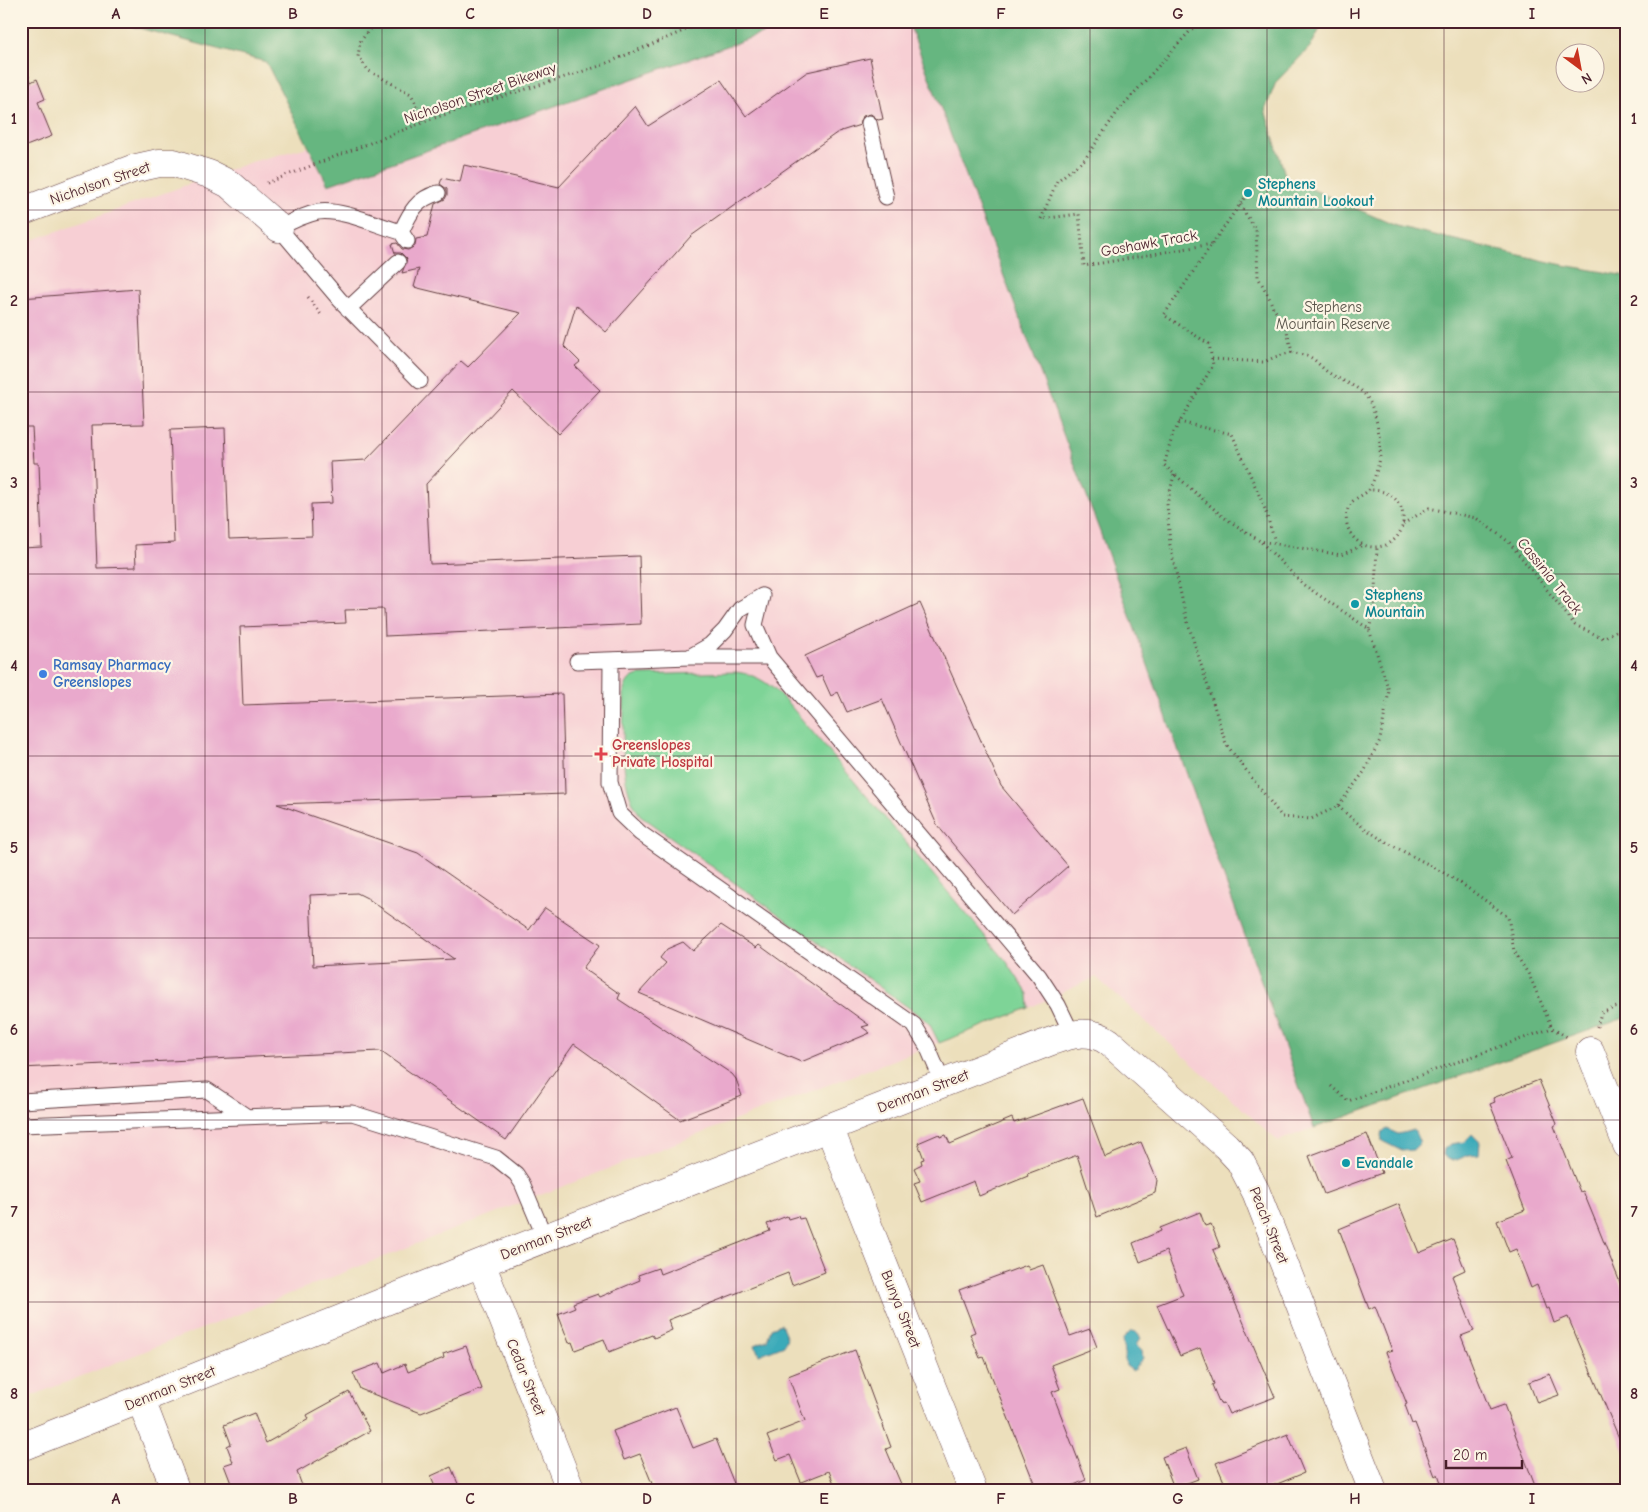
<svg xmlns="http://www.w3.org/2000/svg" width="1648" height="1512" viewBox="0 0 1648 1512" font-family="'Comic Neue',sans-serif">
  <style>
    .built { fill: #f7cfd4 }
    .green { fill: #7ed497; stroke: #647a61 }
    .forest { fill: #66b680; stroke: #586a56 }
    .water { fill: #3baab9; stroke: #426472 }
    .building { fill: #e9a9cc; fill-rule: evenodd }
    .lines { fill: none; stroke-linecap: round; stroke-linejoin: round }
    .service-casing { stroke: #623c41; stroke-width: 17 }
    .minor-casing { stroke: #623c41; stroke-width: 29 }
    .path { stroke: #623c41; stroke-width: 3; stroke-dasharray: 1 4; stroke-linecap: butt }
    .service { stroke: #fff; stroke-width: 15 }
    .minor { stroke: #fff; stroke-width: 28 }
    .grid { fill: none; stroke: #4a1f2b; stroke-width: 1; stroke-opacity: 0.55 }
    .culture-dot { fill: #0f9aa8; stroke: #fcf5e5; stroke-width: 2 }
    .shop-dot { fill: #3f7fe0; stroke: #fcf5e5; stroke-width: 2 }
    .health-dot { fill: #e0444e; stroke: #fcf5e5; stroke-width: 2 }
    .labels { text-anchor: middle; stroke-width: 4.5; stroke-linejoin: round; paint-order: stroke }
    .street-label { font-size: 15px; fill: #4a1f2b; stroke: #fcf5e5 }
    .culture-label { font-size: 15px; font-weight: bold; fill: #0d838f; stroke: #fcf5e5; text-anchor: start }
    .park-label { font-size: 15px; fill: #5a554b; stroke: #fcf5e5 }
    .shop-label { font-size: 15px; font-weight: bold; fill: #366cbe; stroke: #fcf5e5; text-anchor: start }
    .health-label { font-size: 15px; font-weight: bold; fill: #be3a42; stroke: #fcf5e5; text-anchor: start }
    .neatline { fill: none; stroke: #4a1f2b; stroke-width: 2 }
    .grid-label { font-size: 16px; text-anchor: middle; font-weight: bold; fill: #4a1f2b }
  </style>
  <rect width="100%" height="100%" fill="#fcf5e5"/>
  <filter id="ink" filterUnits="userSpaceOnUse"><feTurbulence type="fractalNoise" baseFrequency=".02" numOctaves="2"/><feDisplacementMap in="SourceGraphic" scale="10" xChannelSelector="R" yChannelSelector="G"/><feConvolveMatrix kernelMatrix="1 2 1 2 8 2 1 2 1" color-interpolation-filters="sRGB"/></filter>
  <filter id="wash" filterUnits="userSpaceOnUse"><feTurbulence type="fractalNoise" baseFrequency=".0096" numOctaves="4" result="noise"/><feDisplacementMap in="SourceGraphic" scale="20" xChannelSelector="R" yChannelSelector="G"/><feGaussianBlur stdDeviation="1.12" result="paint"/><feColorMatrix in="noise" values="0 0 0 0 0 0 0 0 0 0 0 0 0 0 0 0 0 1.4 0 .05"/><feComposite in="paint" operator="in"/></filter>
  <g filter="url(#wash)">
    <rect width="100%" height="100%" fill="#ecdfbc"/>
    <path class="built" d="M 799,21 L 908,21 L 1100,532 L 1314,1128 L 1278,1141 L 1096,977 L 1029,1008 L 525,1201 L 21,1400 L 21,244 L 251,162 L 308,147 L 328,185 Z"/>
    <path class="green" d="M 736,672 C 760,675 772,686 788,703 L 1007,962 L 1028,994 L 1029,1008 L 939,1043 L 930,1025 L 923,1018 L 640,815 C 616,782 625,729 624,690 C 627,681 630,677 639,675 Z"/>
    <path class="forest" d="M 113,21 L 799,21 L 328,185 L 266,62 Z
      M 908,21 L 1324,21 L 1311,46 L 1276,82 L 1265,110 L 1286,178 L 1396,226 L 1558,264 L 1627,276 L 1627,1017 L 1314,1128 L 1100,532 Z"/>
    <path class="water" d="M 1387,1129 L 1398,1134 L 1414,1130 L 1420,1143 L 1413,1150 L 1402,1151 L 1382,1141 L 1381,1134 Z
      M 1472,1134 L 1480,1142 L 1479,1154 C 1474,1155 1470,1154 1466,1156 C 1456,1160 1453,1164 1443,1155 L 1444,1149 L 1450,1144 L 1465,1142 Z
      M 781,1324 L 787,1338 L 784,1345 L 759,1355 L 755,1345 L 767,1340 L 771,1328 Z
      M 1131,1331 L 1136,1332 L 1141,1338 L 1136,1345 L 1142,1351 L 1143,1358 L 1133,1371 L 1126,1366 L 1122,1340 Z"/>
    <g id="blocks">
      <path class="building" d="M 870,58 L 883,119 L 878,120 L 871,114 L 863,116 L 860,125 L 838,132 L 691,236 L 606,332 L 576,305 L 564,346 L 580,362 L 575,366 L 600,390 L 558,434 L 513,391 L 426,484 L 430,564 L 639,556 L 641,624 L 385,636 L 384,609 L 345,610 L 346,623 L 240,627 L 243,705 L 562,694 L 565,794 L 277,804 L 418,853 L 529,930 L 545,908 L 600,945 L 583,968 L 620,994 L 618,999 L 732,1074 L 736,1079 L 742,1096 L 680,1120 L 574,1044 L 506,1140 L 380,1051 L 21,1068 L 21,548 L 42,547 L 39,463 L 34,463 L 32,427 L 21,427 L 21,298 L 138,289 L 144,424 L 92,425 L 97,568 L 136,567 L 135,545 L 174,543 L 170,430 L 225,428 L 229,539 L 312,536 L 311,504 L 332,503 L 330,462 L 366,460 L 461,361 L 468,367 L 521,313 L 414,287 L 419,269 L 402,273 L 407,259 L 401,253 L 395,253 L 392,244 L 397,243 L 402,249 L 408,250 L 415,246 L 416,239 L 427,237 L 435,204 L 445,199 L 447,195 L 447,189 L 440,184 L 442,178 L 460,182 L 464,165 L 559,187 L 635,106 L 648,126 L 721,80 L 746,116 L 807,72 ZM 357,893 L 367,898 L 454,959 L 313,966 L 310,895 Z
        M 23,61 L 31,82 L 37,79 L 45,99 L 38,102 L 52,136 L 21,148 Z
        M 920,603 L 1001,786 L 1068,866 L 1012,915 L 937,825 L 882,699 L 847,712 L 838,692 L 831,696 L 822,676 L 816,678 L 805,656 Z
        M 721,925 L 756,948 L 759,945 L 869,1025 L 862,1027 L 870,1033 L 801,1062 L 639,993 L 666,963 L 660,958 L 667,949 L 683,942 L 693,951 Z
        M 1539,1080 L 1557,1124 L 1554,1126 L 1580,1192 L 1583,1191 L 1597,1225 L 1627,1300 L 1627,1457 L 1568,1317 L 1554,1323 L 1549,1308 L 1546,1309 L 1537,1285 L 1531,1288 L 1516,1249 L 1509,1252 L 1497,1221 L 1525,1210 L 1506,1161 L 1512,1158 L 1490,1104 L 1495,1102 L 1493,1098 Z
        M 1083,1098 L 1105,1157 L 1141,1142 L 1157,1180 L 1155,1193 L 1097,1217 L 1077,1155 L 1027,1174 L 1028,1176 L 979,1196 L 974,1181 L 922,1202 L 914,1183 L 920,1181 L 914,1168 L 922,1164 L 921,1160 L 924,1159 L 918,1143 L 939,1134 L 940,1137 L 946,1135 L 950,1144 L 1012,1118 L 1014,1123 Z
        M 1367,1134 L 1382,1173 L 1324,1194 L 1309,1156 Z
        M 1399,1204 L 1419,1253 L 1453,1239 L 1465,1270 L 1452,1276 L 1474,1331 L 1461,1336 L 1490,1410 L 1504,1405 L 1537,1491 L 1444,1491 L 1438,1474 L 1435,1476 L 1415,1423 L 1412,1424 L 1405,1405 L 1407,1404 L 1386,1352 L 1392,1350 L 1375,1306 L 1369,1309 L 1339,1229 Z
        M 1200,1212 L 1205,1226 L 1211,1224 L 1220,1247 L 1213,1250 L 1275,1397 L 1229,1414 L 1224,1403 L 1220,1404 L 1212,1385 L 1214,1384 L 1200,1348 L 1180,1356 L 1157,1305 L 1183,1295 L 1166,1251 L 1140,1262 L 1133,1243 L 1161,1231 L 1160,1228 Z
        M 787,1216 L 788,1219 L 798,1216 L 799,1219 L 804,1218 L 825,1272 L 792,1285 L 788,1273 L 668,1320 L 672,1330 L 654,1338 L 652,1335 L 609,1352 L 604,1339 L 575,1350 L 572,1342 L 569,1343 L 558,1314 L 575,1307 L 573,1303 L 598,1294 L 600,1297 L 640,1280 L 638,1275 L 658,1268 L 660,1274 L 770,1231 L 767,1224 Z
        M 1027,1265 L 1029,1270 L 1043,1265 L 1070,1336 L 1090,1329 L 1097,1347 L 1051,1365 L 1060,1389 L 1052,1392 L 1086,1480 L 1059,1491 L 1053,1491 L 1051,1484 L 1037,1490 L 984,1357 L 980,1358 L 970,1334 L 975,1332 L 959,1290 Z
        M 466,1346 L 482,1389 L 421,1413 L 360,1389 L 353,1373 L 380,1363 L 384,1373 L 405,1364 L 408,1372 L 444,1358 L 443,1354 Z
        M 855,1350 L 891,1447 L 886,1449 L 904,1491 L 837,1491 L 829,1471 L 801,1482 L 790,1455 L 777,1460 L 767,1436 L 805,1421 L 788,1376 Z
        M 1550,1374 L 1559,1395 L 1537,1403 L 1529,1382 Z
        M 349,1392 L 370,1431 L 297,1472 L 304,1491 L 234,1491 L 224,1465 L 233,1462 L 227,1446 L 231,1444 L 224,1425 L 254,1413 L 266,1443 L 309,1419 L 307,1415 Z
        M 676,1407 L 693,1448 L 716,1439 L 737,1491 L 655,1491 L 640,1454 L 624,1460 L 613,1431 Z
        M 1288,1434 L 1304,1473 L 1260,1491 L 1228,1491 L 1216,1463 Z
        M 1186,1448 L 1198,1479 L 1174,1488 L 1162,1457 Z
        M 451,1467 L 461,1491 L 437,1491 L 431,1476 Z"/>
    </g>
  </g>
  <g filter="url(#ink)">
    <use href="#blocks" fill-opacity="0" stroke="#623c41" stroke-width="1"/>
    <g class="lines">
      <g class="service-casing">
        <path id="service" d="M 869,123 L 886,197
          M 401,232 C 410,213 416,199 438,193
          M 407,241 L 401,232 C 379,226 340,208 318,212 C 304,215 292,221 279,228 L 340,300 L 420,381
          M 348,309 L 398,262
          M 762,596 L 755,625 L 769,657 L 1039,976 L 1058,1005 L 1072,1034
          M 691,656 L 710,645 L 725,630 L 740,609 L 762,596
          M 611,660 L 610,782 L 619,813 L 640,833 L 914,1025 L 927,1046 L 943,1083
          M 577,661 L 690,657 L 769,657
          M 21,1101 L 207,1090 L 246,1116
          M 21,1125 L 352,1113 L 496,1158 L 516,1174 L 522,1183 L 545,1238"/>
      </g>
      <g class="minor-casing">
        <path id="minor" d="M 21,212 L 132,169 L 159,163 L 174,163 L 209,174 L 229,184 L 279,228
          M 1590,1051 L 1627,1145
          M 829,1127 L 973,1491
          M 481,1263 L 571,1491
          M 141,1400 L 176,1491
          M 21,1447 L 481,1263 L 1049,1042 C 1070,1034 1089,1028 1109,1042 L 1226,1146 L 1240,1161 L 1256,1192 L 1373,1491"/>
      </g>
      <path class="path" d="M 376,21 L 360,42 L 358,57 L 369,71 L 411,94 L 425,122
        M 1199,21 L 1118,111 L 1085,159 L 1057,181 L 1041,219 L 1079,214 L 1084,266 L 1212,244 L 1164,315 L 1209,344 L 1213,365 L 1173,434 L 1164,465 L 1222,516 L 1260,541 L 1341,555 L 1363,545
        M 267,183 L 437,117 L 600,66 L 707,21
        M 1240,205 L 1256,230 L 1258,277 L 1269,297 L 1273,308 L 1285,323 L 1292,352 C 1298,354 1305,355 1310,357 C 1316,360 1320,366 1325,370 C 1337,380 1356,384 1366,396 C 1377,410 1384,451 1378,466 C 1376,473 1372,486 1368,491 C 1359,498 1350,499 1347,512 C 1343,530 1357,548 1376,547 C 1413,545 1414,488 1368,490
        M 1212,244 L 1248,193
        M 308,297 L 322,316
        M 1212,359 L 1264,362 L 1275,357 L 1292,352
        M 1179,422 L 1232,434 L 1264,506 L 1276,545
        M 1174,475 L 1167,504 L 1170,545 L 1186,617 L 1226,744 L 1282,817 L 1311,819 L 1338,806 L 1364,772 L 1380,740 L 1389,691 L 1369,629 L 1304,585 L 1261,542
        M 1403,524 L 1429,508 L 1476,518 L 1509,542 L 1575,625 L 1603,638 L 1627,625
        M 1369,629 L 1374,611 L 1377,547
        M 1338,806 C 1376,843 1412,853 1454,879 C 1473,891 1490,904 1508,917 L 1514,951 L 1530,977 L 1552,1028
        M 1597,1027 L 1601,1013 L 1627,1003
        M 1331,1086 L 1348,1101 L 1552,1028 L 1567,1037"/>
      <use href="#service" class="service"/>
      <use href="#minor" class="minor"/>
    </g>
  </g>
  <path class="grid" d="M 205,21 L 205,1491M 382,21 L 382,1491M 558,21 L 558,1491M 736,21 L 736,1491M 912,21 L 912,1491M 1090,21 L 1090,1491M 1267,21 L 1267,1491M 1444,21 L 1444,1491M 21,210 L 1627,210M 21,392 L 1627,392M 21,574 L 1627,574M 21,756 L 1627,756M 21,938 L 1627,938M 21,1120 L 1627,1120M 21,1302 L 1627,1302"/>
  <g class="culture-dot">
    <circle cx="1248" cy="193" r="5"/>
    <circle cx="1355" cy="604" r="5"/>
    <circle cx="1346" cy="1163" r="5"/>
  </g>
  <circle class="shop-dot" cx="43" cy="674" r="5"/>
  <path class="health-dot" d="M598.5 746.5h5v5h5v5h-5v5h-5v-5h-5v-5h5z"/>
  <g class="labels">
    <g class="street-label">
      <text transform="translate(480 93) rotate(-19)" y="5">Nicholson Street Bikeway</text>
      <text transform="translate(100 183) rotate(-19)" y="5">Nicholson Street</text>
      <text transform="translate(1149 243) rotate(-10)" y="5">Goshawk Track</text>
      <text transform="translate(1550 576) rotate(51)" y="5">Cassinia Track</text>
      <text transform="translate(923 1091) rotate(-21)" y="5">Denman Street</text>
      <text transform="translate(1269 1225) rotate(68)" y="5">Peach Street</text>
      <text transform="translate(546 1238) rotate(-21)" y="5">Denman Street</text>
      <text transform="translate(901 1309) rotate(68)" y="5">Bunya Street</text>
      <text transform="translate(526 1377) rotate(68)" y="5">Cedar Street</text>
      <text transform="translate(170 1388) rotate(-22)" y="5">Denman Street</text>
    </g>
    <g class="culture-label">
      <text x="1258" y="189">Stephens<tspan x="1258" dy="17">Mountain Lookout</tspan></text>
      <text x="1365" y="600">Stephens<tspan x="1365" dy="17">Mountain</tspan></text>
      <text x="1356" y="1168">Evandale</text>
    </g>
    <g class="park-label">
      <text x="1333" y="312">Stephens<tspan x="1333" dy="17">Mountain Reserve</tspan></text>
    </g>
    <g class="shop-label">
      <text x="53" y="670">Ramsay Pharmacy<tspan x="53" dy="17">Greenslopes</tspan></text>
    </g>
    <g class="health-label">
      <text x="612" y="750">Greenslopes<tspan x="612" dy="17">Private Hospital</tspan></text>
    </g>
  </g>
  <rect width="1648" height="1512" fill="none" stroke="#fcf5e5" stroke-width="55"/>
  <g transform="translate(1580 68) rotate(148)"><circle r="24" fill="#fcf5e5" stroke="#b59f9b"/>
  <path d="M0-4L9 19L0 12L-9 19Z" fill="#c8321e"/>
  <text y="-8" font-size="14" font-weight="bold" text-anchor="middle" fill="#4a1f2b">N</text>
  </g>
  <path d="M1446 1460v8h76v-8" fill="none" stroke="#4a1f2b" stroke-width="2.5"/>
  <text x="1453" y="1460" font-size="15" fill="#4a1f2b" stroke="#fcf5e5" stroke-width="4" paint-order="stroke">20 m</text>
  <rect x="28" y="28" width="1592" height="1456" class="neatline"/>
  <g class="grid-label">
    <text x="116" y="19">A</text>
    <text x="293" y="19">B</text>
    <text x="470" y="19">C</text>
    <text x="647" y="19">D</text>
    <text x="824" y="19">E</text>
    <text x="1001" y="19">F</text>
    <text x="1178" y="19">G</text>
    <text x="1355" y="19">H</text>
    <text x="1532" y="19">I</text>
    <text x="14" y="124">1</text>
    <text x="1634" y="124">1</text>
    <text x="14" y="306">2</text>
    <text x="1634" y="306">2</text>
    <text x="14" y="488">3</text>
    <text x="1634" y="488">3</text>
    <text x="14" y="671">4</text>
    <text x="1634" y="671">4</text>
    <text x="14" y="853">5</text>
    <text x="1634" y="853">5</text>
    <text x="14" y="1035">6</text>
    <text x="1634" y="1035">6</text>
    <text x="14" y="1217">7</text>
    <text x="1634" y="1217">7</text>
    <text x="14" y="1399">8</text>
    <text x="1634" y="1399">8</text>
    <text x="116" y="1504">A</text>
    <text x="293" y="1504">B</text>
    <text x="470" y="1504">C</text>
    <text x="647" y="1504">D</text>
    <text x="824" y="1504">E</text>
    <text x="1001" y="1504">F</text>
    <text x="1178" y="1504">G</text>
    <text x="1355" y="1504">H</text>
    <text x="1532" y="1504">I</text>
  </g>
</svg>
